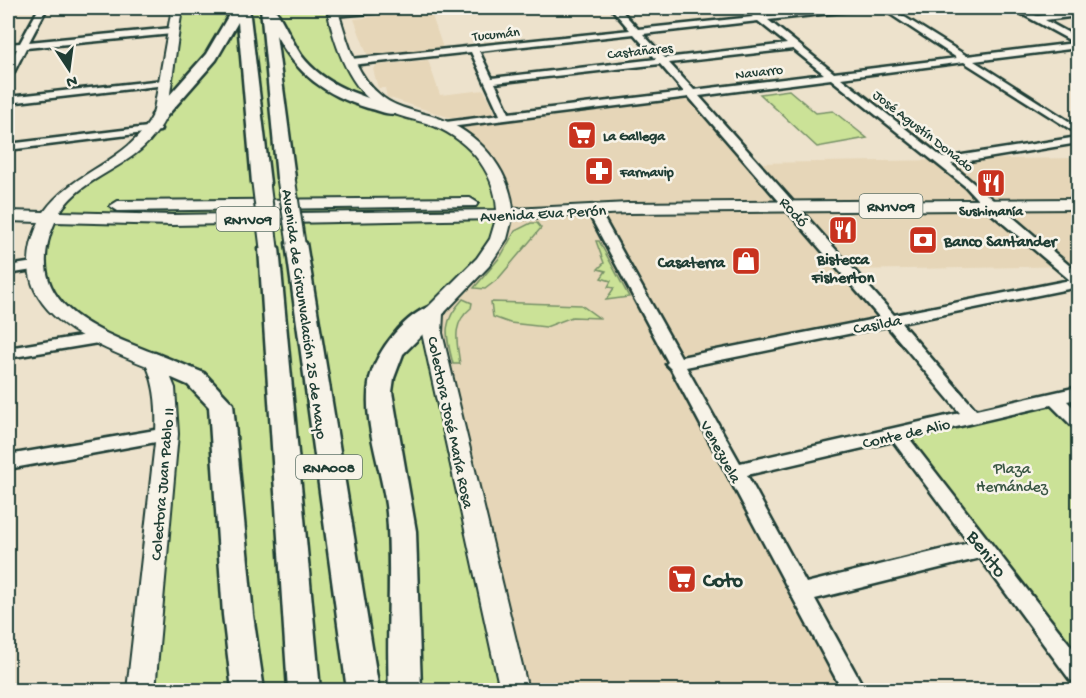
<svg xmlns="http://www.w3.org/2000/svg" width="1086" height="698" viewBox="0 0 1086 698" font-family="'Gochi Hand',sans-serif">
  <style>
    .built { fill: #e6d6b8 }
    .green { fill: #cbe297; stroke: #759066; stroke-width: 1.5 }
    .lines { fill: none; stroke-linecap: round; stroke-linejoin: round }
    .minor-casing { stroke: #1f3d34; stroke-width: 5 }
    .major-casing { stroke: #1f3d34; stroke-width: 4 }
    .highway-casing { stroke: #1f3d34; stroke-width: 5 }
    .minor { fill: #f7f3e8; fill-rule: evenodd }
    .major { fill: #f7f3e8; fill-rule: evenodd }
    .highway { fill: #f7f3e8; fill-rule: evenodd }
    .highway-bridge-casing { stroke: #1f3d34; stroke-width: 21; stroke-linecap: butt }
    .highway-bridge { stroke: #f7f3e8; stroke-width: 17 }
    .labels { text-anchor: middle; stroke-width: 5; stroke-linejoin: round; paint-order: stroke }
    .far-street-label { font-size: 14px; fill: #1f3d34; stroke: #f7f3e8 }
    .far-poi-label { font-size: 14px; font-weight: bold; fill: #1f3d34; stroke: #f7f3e8; text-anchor: start }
    .shield { fill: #f7f3e8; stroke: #60746a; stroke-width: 1.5 }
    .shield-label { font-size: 15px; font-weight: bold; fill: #1f3d34 }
    .street-label { font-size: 16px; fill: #1f3d34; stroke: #f7f3e8 }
    .poi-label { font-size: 16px; font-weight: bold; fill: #1f3d34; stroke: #f7f3e8; text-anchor: start }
    .park-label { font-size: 16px; fill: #395643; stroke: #f7f3e8 }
    .near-street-label { font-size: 20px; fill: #1f3d34; stroke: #f7f3e8 }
    .near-poi-label { font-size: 20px; font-weight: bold; fill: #1f3d34; stroke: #f7f3e8; text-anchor: start }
  </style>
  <rect width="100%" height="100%" fill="#ede2cc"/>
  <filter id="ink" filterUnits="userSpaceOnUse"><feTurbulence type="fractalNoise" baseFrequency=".0167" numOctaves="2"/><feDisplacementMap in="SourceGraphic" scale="12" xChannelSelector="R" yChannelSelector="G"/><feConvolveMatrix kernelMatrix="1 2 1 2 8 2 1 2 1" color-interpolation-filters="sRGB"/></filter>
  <g filter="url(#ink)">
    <path class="built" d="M 430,10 L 443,48 L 374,55 L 367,54 L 354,19 Z
      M 428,60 L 440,95 L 484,90 L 495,112 L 491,115 L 451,118 L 387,97 L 385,88 L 378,88 L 373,69 L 377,65 Z
      M 691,93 L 753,163 L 1078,158 L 1078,266 L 848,270 L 890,321 L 675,364 L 854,690 L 514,690 L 455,440 L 434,312 L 442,125 Z"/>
    <path class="green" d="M 177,8 L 332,8 L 351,62 L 375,98 L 442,125 L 490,162 L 503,229 L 434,312 L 455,440 L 514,690 L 141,690 L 167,434 L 155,361 L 55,310 L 37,249 L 56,206 L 156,129 Z
      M 789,90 L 816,113 L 833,111 L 867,138 L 817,147 L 760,94 Z
      M 531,223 L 537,223 L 541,228 L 498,279 L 485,289 L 474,288 L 501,256 L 515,231 Z
      M 596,241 L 599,241 L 629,297 L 606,300 L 614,288 L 608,287 L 611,281 L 601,278 L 606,271 L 598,269 L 604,263 Z
      M 463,299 L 472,303 L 471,308 C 451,324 457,342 460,364 L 453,364 C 446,335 441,323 463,299 Z
      M 491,302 L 581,305 L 599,318 L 572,317 L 546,327 L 510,323 L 493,317 Z
      M 1054,398 L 1078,422 L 1078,672 L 897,434 Z"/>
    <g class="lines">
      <g class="minor-casing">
        <path id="minor" d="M 39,8 L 47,8 L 29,42 L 172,28 L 176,31 L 172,34 L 26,48 L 13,74 L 8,77 L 8,66 L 17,49 L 8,50 L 8,44 L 20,43 Z
          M 383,8 L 411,8 L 407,10 L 334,16 L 330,14 L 334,12 Z
          M 611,8 L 619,8 L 638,29 L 753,17 L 743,8 L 751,8 L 762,16 L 863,8 L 859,10 L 768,20 L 834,73 L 957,58 L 881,8 L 890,8 L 967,56 L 1075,43 L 1011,8 L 1020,8 L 1037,16 L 1078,12 L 1078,16 L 1045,20 L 1078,38 L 1078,48 L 974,61 L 1078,127 L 1078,134 L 964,62 L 841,78 L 943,158 L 1078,137 L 1078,143 L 951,164 L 1078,273 L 1078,287 L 901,323 L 976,410 L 1078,387 L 1078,399 L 1067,401 L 1078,412 L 1078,428 L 1072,426 L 1051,405 L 909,438 L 1078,655 L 1078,683 L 1070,680 L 980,558 L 815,599 L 865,690 L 842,690 L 671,369 L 666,364 L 668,362 L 587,210 L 593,206 L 599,210 L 681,357 L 880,318 L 689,97 L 442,128 L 438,127 L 438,123 L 500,115 L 471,52 L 351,65 L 346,62 L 351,59 L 630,30 ZM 758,21 L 787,44 L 665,58 L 643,34 ZM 634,34 L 656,59 L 492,78 L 479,51 ZM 793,49 L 824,74 L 694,90 L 669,63 ZM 660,64 L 684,92 L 509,113 L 495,83 ZM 831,79 L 966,187 L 985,208 L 1070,280 L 894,315 L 699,96 ZM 887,326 L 960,413 L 740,463 L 686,367 ZM 893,441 L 969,543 L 806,583 L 747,475 Z
          M 163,80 L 166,81 L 166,85 L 8,103 L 8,97 Z
          M 156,126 L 161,129 L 160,131 L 8,150 L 8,144 Z
          M 34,262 L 41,266 L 39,269 L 8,274 L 8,266 Z
          M 99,333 L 104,334 L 106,338 L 104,342 L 8,358 L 8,348 Z
          M 167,428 L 173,429 L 175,434 L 173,439 L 167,440 L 8,469 L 8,455 Z"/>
      </g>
      <g class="major-casing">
        <path id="major" d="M 172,8 L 182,8 L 167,115 C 141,170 88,169 60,212 L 173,215 L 497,210 C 495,169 465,136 426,123 C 409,118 390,115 375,104 C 347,83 333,41 327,8 L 337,8 C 347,38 354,73 379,94 C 395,109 418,111 438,118 C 477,132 509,167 513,209 L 628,203 L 1078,199 L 1078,209 L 628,213 L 512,219 L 507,239 L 489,266 L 443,314 L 442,333 L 528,690 L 500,690 L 422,333 L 427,308 L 477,258 L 490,239 L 496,219 L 173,225 L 55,222 C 18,306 100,332 162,356 L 175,388 L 178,434 L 155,690 L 127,690 L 156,434 C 157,410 156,388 147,366 C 83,340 0,307 39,222 L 8,221 L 8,211 L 44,212 C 73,170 130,162 153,115 Z
          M 470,198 L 478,203 L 476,206 L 118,211 L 110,206 L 118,201 Z"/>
      </g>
      <g class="highway-casing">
        <path id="highway" d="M 233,8 L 249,8 L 270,183 L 261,188 L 252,183 L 238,22 L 216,60 L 165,118 L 155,118 L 152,115 L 206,54 Z
          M 261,8 L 275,9 C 285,24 291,40 301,55 C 325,87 363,97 399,107 L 402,110 L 399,113 C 389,116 378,110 368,108 C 325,95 297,74 276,35 L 295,178 L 286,183 L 277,178 Z
          M 296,237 L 306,243 L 379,690 L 347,690 L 286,243 Z
          M 269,242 L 279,248 L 320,690 L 288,690 L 259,248 Z
          M 434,305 L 442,307 L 445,312 L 403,354 L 394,378 L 392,392 L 416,531 L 421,690 L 389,690 C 386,631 392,572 387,513 C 383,470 361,422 370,378 C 377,350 406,313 434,305 Z
          M 155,353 L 204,373 L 233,404 L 253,615 L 264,690 L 232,690 L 223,615 L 209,407 L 188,385 L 147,367 L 144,361 L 147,355 Z"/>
      </g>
      <use href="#minor" class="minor"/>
      <use href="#major" class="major"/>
      <use href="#highway" class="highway"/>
      <g class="highway-bridge-casing">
        <path id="highway-bridge" d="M 286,178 L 296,243
          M 261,183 L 269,248"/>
      </g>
      <use href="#highway-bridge" class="highway-bridge"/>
    </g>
  </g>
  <defs>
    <g id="supermarket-square" transform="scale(1.5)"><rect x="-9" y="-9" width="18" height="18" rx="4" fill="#c8321e" stroke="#f7f3e8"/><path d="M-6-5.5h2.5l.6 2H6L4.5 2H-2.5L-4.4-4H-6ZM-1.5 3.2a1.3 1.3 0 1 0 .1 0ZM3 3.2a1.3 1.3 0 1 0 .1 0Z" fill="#fff"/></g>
    <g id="pharmacy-square" transform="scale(1.5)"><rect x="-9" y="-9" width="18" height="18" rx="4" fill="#c8321e" stroke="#f7f3e8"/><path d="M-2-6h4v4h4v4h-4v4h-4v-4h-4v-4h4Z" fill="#fff"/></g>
    <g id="restaurant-square" transform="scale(1.5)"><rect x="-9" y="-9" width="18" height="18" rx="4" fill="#c8321e" stroke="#f7f3e8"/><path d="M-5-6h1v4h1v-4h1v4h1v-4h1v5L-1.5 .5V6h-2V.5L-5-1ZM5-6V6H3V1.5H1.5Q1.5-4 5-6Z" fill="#fff"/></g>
    <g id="bank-square" transform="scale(1.5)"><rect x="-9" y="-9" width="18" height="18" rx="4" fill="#c8321e" stroke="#f7f3e8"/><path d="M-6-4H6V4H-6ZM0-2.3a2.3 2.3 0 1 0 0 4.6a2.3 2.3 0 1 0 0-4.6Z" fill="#fff"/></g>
    <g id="shop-square" transform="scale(1.5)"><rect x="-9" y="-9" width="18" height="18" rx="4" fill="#c8321e" stroke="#f7f3e8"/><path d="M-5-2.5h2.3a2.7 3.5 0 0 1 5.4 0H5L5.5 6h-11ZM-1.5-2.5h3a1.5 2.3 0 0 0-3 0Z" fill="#fff"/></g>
  </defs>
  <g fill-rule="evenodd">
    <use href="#supermarket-square" x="582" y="135"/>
    <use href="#pharmacy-square" x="599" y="171"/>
    <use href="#restaurant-square" x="991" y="183"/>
    <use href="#restaurant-square" x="843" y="230"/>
    <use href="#bank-square" x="923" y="240"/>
    <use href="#shop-square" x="746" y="261"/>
    <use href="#supermarket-square" x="682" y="579"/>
  </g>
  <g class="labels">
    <g class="far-street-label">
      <text transform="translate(496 33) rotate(-6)" y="5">Tucumán</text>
      <text transform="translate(640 50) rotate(-6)" y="5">Castañares</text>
      <text transform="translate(759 71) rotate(-7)" y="5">Navarro</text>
      <text transform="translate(924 130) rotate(38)" y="5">José Agustín Donado</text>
    </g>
    <g class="far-poi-label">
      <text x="603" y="140">La Gallega</text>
      <text x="620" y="176">Farmavip</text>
      <text x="991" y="215" text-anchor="middle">Sushimanía</text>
    </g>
    <g class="shield">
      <rect x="859.5" y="194" width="63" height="24" rx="4.5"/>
      <rect x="216.5" y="207" width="63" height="24" rx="4.5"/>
      <rect x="296" y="455" width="66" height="24" rx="4.5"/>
    </g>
    <g class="shield-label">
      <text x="891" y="211">RN1V09</text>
      <text x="248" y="224">RN1V09</text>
      <text x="329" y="472">RNA008</text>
    </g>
    <g class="street-label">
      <text transform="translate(795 211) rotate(48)" y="6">Rodó</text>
      <text transform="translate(543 212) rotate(-3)" y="6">Avenida Eva Perón</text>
      <text transform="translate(306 314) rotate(82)" y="6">Avenida de Circunvalación 25 de Mayo</text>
      <text transform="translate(877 323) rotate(-11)" y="6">Casilda</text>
      <text transform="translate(452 422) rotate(78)" y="6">Colectora José María Rosa</text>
      <text transform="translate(906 432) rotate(-13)" y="6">Conte de Alio</text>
      <text transform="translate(722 451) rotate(61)" y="6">Venezuela</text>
      <text transform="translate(161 484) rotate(-85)" y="6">Colectora Juan Pablo II</text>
    </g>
    <g class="poi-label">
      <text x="944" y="246">Banco Santander</text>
      <text x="843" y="264" text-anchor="middle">Bistecca<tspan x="843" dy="18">Fisherton</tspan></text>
      <text x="725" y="267" text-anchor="end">Casaterra</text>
    </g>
    <g class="park-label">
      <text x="1012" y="473">Plaza<tspan x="1012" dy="18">Hernández</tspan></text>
    </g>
    <g class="near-street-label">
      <text transform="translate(988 553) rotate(53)" y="7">Benito</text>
    </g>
    <g class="near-poi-label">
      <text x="703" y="586">Coto</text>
    </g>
  </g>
  <rect width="1086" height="698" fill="none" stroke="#f7f3e8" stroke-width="30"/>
  <rect x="15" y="15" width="1056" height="668" fill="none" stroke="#1f3d34" stroke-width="2" filter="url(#ink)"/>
  <g transform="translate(69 69) rotate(167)" stroke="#f7f3e8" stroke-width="4.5" paint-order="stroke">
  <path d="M0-4.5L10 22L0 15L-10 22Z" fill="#1f3d34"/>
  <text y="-9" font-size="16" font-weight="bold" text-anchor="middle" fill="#1f3d34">N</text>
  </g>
</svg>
